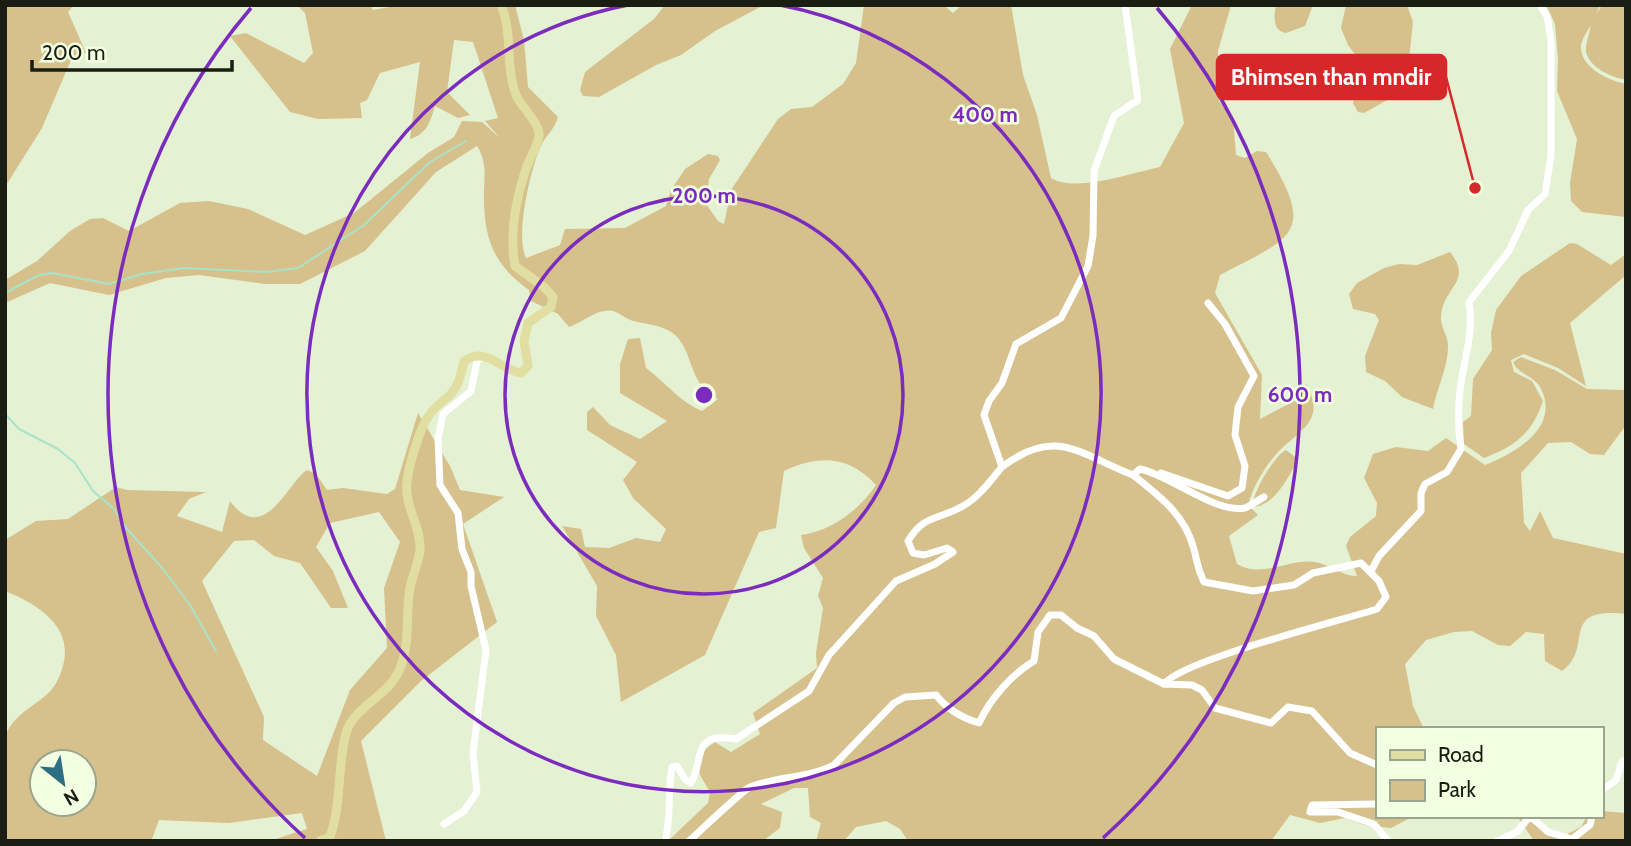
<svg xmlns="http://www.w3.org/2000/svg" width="1631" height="846" viewBox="0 0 1631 846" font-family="Cabin,sans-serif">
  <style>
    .green { fill: #d6c08c; fill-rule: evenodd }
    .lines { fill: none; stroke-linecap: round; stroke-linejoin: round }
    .stream { stroke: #a7e4c7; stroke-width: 2 }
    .minor { stroke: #fff; stroke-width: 7 }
    .major { stroke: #e1dea1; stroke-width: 9 }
    .ring { fill: none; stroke: #7b2cbf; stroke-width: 3.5 }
    .centre { fill: #7b2cbf; stroke: #f2ffe0; stroke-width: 3.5 }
    .ring-label { font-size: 21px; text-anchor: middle; font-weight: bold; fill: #7b2cbf; stroke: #f2ffe0; stroke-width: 5; stroke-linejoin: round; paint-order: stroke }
    .leader { fill: none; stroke: #d62828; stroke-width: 2.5 }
    .callout-dot { fill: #d62828; stroke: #f2ffe0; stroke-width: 2.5 }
    .callout { fill: #d62828; stroke: #d62828; stroke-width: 2.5 }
    .callout-label { font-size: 23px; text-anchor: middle; font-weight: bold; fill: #fff }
  </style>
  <rect width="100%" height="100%" fill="#e5f1d3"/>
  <path class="green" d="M 5,5 L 74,5 L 68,12 L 86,53 L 78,54 L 71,60 L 42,128 L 5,187 Z
    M 297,5 L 370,5 L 373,10 L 400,5 L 515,5 L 524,40 L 528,87 L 558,117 C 555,129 546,135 541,146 C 530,169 515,237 526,258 L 560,245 L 565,229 L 625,228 L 666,206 L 671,190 L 685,169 L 708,154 L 718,156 L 720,160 L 709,179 L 706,204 L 718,221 L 724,224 L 731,190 L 778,119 L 791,109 L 812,107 L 843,84 L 856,63 L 864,5 L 943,5 L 953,13 L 962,5 L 1011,5 L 1023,75 L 1037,115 L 1051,178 C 1075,193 1131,173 1160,167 L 1184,123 L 1170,49 L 1192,5 L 1231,5 L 1218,51 L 1219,101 L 1233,118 L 1236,155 L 1245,158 L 1257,151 L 1266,152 C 1318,234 1292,237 1220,275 L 1215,293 L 1262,375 L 1260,419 L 1298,399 L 1306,384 C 1327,420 1300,430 1278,452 C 1265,466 1253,487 1248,505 L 1258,515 L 1229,536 L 1237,564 C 1261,579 1290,558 1315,562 C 1329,564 1344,577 1357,576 L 1346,546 L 1350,537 L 1376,516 L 1377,503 L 1364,478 L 1373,454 L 1396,447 L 1428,451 L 1446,438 L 1485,465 C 1515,454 1562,426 1540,387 C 1532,375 1518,374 1513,362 L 1521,357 L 1555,370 L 1587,389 L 1626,390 L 1626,425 L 1604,455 L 1590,454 L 1571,442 L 1548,443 L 1521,473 L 1524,523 L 1530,531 L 1540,511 L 1553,538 L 1626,554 L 1626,614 C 1557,606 1595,648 1562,671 L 1545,661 L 1544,634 L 1526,632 L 1510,646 L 1498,645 L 1472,631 L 1454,632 L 1426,640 L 1405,664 L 1413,706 L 1424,729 L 1377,729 L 1377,816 L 1414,816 L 1391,828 L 1365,825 L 1345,818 L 1320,823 L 1290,815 L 1271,841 L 908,841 L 900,829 L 886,821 L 856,827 L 844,841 L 816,841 L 821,823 L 810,817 L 808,788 L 794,788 L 761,804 L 782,812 L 780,828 L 763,841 L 668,841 L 708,803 L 710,792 L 700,775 L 697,755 L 715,742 L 731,752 L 760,734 L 753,713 L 817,668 L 816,653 L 823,608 L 818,596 L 823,578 L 804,548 L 801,535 C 832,531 859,510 876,485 C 850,456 819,454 784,471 L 776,528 L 759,532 L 705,655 L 621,702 L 616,655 L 596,616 L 597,586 L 562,526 L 581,529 L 585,547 L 609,548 L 636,538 L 660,542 L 666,529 L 633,498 L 623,480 L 637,462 L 587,430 L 587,412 L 593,407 L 610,425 L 640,439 L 667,421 L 620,393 L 620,364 L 628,339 L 640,338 L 646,368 C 666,383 680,402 702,411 L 718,399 C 695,388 694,368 684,347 C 673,325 654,326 633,321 C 622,318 617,308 604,311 C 592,313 581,323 569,327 L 558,314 L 531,301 L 529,290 C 491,263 483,235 484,189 C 485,173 486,160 477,146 L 436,172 L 365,251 L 300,284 L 265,284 L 199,275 L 166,278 L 109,295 L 50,283 L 5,303 L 5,280 L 37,261 L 70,231 L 90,219 L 103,218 L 129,231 L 180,203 L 209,201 L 248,209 L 305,235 L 354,213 L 428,153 L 454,137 L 462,121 L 482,122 L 500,138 L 485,121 L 498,118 L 473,42 L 454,40 L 447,92 L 470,115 L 458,118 L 435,106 C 430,122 427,134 410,139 L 420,62 L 380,73 L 367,100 L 360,103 L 362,118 L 318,119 L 290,112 L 230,36 L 246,33 L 304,63 L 313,53 L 305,13 Z
    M 665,5 L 764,5 L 715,31 L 681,55 L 656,65 L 599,97 L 583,96 L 580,90 L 585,72 L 654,19 Z
    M 1276,5 L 1313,5 L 1305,26 L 1286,33 C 1272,31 1274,15 1276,5 Z
    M 1346,5 L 1407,5 L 1413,22 L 1407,79 L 1389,99 L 1364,113 L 1358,112 L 1353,103 L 1361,62 L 1348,45 L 1341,28 Z
    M 1546,5 L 1600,5 L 1596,15 L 1602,5 L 1626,5 L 1626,80 C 1611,77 1590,68 1586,52 C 1585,44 1590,32 1591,25 C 1588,30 1582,39 1581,45 C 1579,67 1609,81 1626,84 L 1626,217 L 1582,212 L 1571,201 L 1570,183 L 1577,139 L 1557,91 L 1558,60 L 1555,24 Z
    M 1570,243 L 1577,244 L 1611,265 L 1626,254 L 1626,275 L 1570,323 L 1586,386 L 1558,368 L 1524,354 L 1511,360 L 1514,372 L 1532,381 L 1543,401 C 1532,433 1516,446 1484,458 L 1464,444 L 1463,422 L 1471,416 L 1473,379 L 1492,350 L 1491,333 L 1496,310 L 1521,276 Z
    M 1450,252 C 1474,282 1442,287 1441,317 C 1440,325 1447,335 1448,344 C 1449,366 1437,387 1433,409 L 1402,397 L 1385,381 L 1366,372 L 1365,356 L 1379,320 L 1375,314 L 1353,309 L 1349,294 L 1357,283 L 1384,268 L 1399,264 L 1417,265 Z
    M 418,413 L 450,466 L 460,490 L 504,497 L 463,524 L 497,622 L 421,681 L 361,741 L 386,841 L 269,841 L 307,829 L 302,813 L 229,823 L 159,820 L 152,839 L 157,841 L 5,841 C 5,815 0,760 5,738 C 10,718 31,708 45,696 C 54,689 59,679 62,669 C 76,628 38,604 5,591 L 5,540 L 36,521 L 68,519 L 116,487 L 127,490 L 206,492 L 189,499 L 177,516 L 222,532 L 230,501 C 264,547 288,482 307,470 L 316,474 L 327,490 L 343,488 L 387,494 L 395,489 ZM 379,512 L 400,542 L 384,588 L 387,648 L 350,690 L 317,776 L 263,740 L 264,717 L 202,581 L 234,541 L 254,540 L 274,556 L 300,563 L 331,608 L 348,608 L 333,571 L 316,547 L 330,523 ZM 42,762 L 84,762 L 84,804 L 42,804 Z
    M 1286,450 L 1298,459 C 1289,476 1275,506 1253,507 C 1251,494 1275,455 1286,450 Z
    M 1601,811 L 1626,813 L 1626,841 L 1534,841 L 1517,816 L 1527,816 L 1533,824 L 1565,835 L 1581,827 L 1587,816 L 1601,816 Z"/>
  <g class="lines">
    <path class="stream" d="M 5,293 L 39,275 L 52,273 L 109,284 L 142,274 L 184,268 L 267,272 L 298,268 L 364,225 L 430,162 L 466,141
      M 5,414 L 19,429 L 58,449 L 75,463 L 93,491 L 114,509 L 127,529 L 163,569 L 190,605 L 216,651"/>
    <path class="minor" d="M 1002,467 C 1056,426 1079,454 1133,475
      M 1161,473 L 1228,496 L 1242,488 L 1245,466 L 1235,435 L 1238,407 L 1254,376 L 1225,324 L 1208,303
      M 1264,497 C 1258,500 1251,506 1245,508 C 1216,514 1170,475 1140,469 L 1133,475 C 1158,495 1184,514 1193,546 C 1198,562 1196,566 1204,582 L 1253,591 L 1294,585 L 1313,573 L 1361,563 L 1379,581 L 1386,597 L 1377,609 C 1340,621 1182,660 1164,684 L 1192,685 L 1202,690 L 1215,708 L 1271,723 L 1288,707 L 1312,711 L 1350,753 L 1377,765
      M 1371,571 L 1379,556 L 1421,511 L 1421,493 L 1425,484 L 1447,472 L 1461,449 C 1457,424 1458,392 1464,367 C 1468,344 1473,326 1469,302 L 1509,251 L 1528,210 L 1545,194 L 1551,156 L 1551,41 L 1547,16 L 1540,5
      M 1601,791 L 1616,780 L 1622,762 L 1626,760
      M 1377,804 L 1312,805 L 1310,812 L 1338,812 L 1374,824 L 1388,841
      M 1530,816 L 1548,832 L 1572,839 L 1590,825 L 1592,816
      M 444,824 L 464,811 L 477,792 L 473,753 L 486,650 L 471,586 L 471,572 L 462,549 L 458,513 L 440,485 L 438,438 L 443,414 L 471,391 L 477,361 L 483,356
      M 665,841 C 672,816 667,792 672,767 L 677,766 L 685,779 L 691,783 C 705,759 690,731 736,739 L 809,691 L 829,655 L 896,581 L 935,564 L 953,552 L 947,548 L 924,555 L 913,553 L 908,541 C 924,514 939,520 963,506 C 979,497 990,481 1002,467 L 984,415 L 989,401 L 1002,383 L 1016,344 L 1061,318 L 1088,266 L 1093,236 L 1094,171 L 1114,116 L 1138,100 L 1125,5
      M 689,841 C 700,831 742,791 750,787 C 777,776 809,778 834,765 L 894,703 L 905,697 L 936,695 C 947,709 962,718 979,723 C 990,699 1012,674 1034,661 L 1038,632 L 1050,615 L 1061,615 L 1077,628 L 1094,636 L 1114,659 L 1164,684
      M 1497,841 L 1517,832 L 1530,816"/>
    <path class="major" d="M 320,841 L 330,837 C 342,803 337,767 346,733 C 353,708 386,697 398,673 C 410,649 406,621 409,595 C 410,579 419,564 420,549 C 421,525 404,507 407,482 C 408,468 420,428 428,417 C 434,407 442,402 450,395 C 459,386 461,373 464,361 C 488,346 498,369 521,373 L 528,366 L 524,341 L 528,323 L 551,307 L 553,297 L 544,287 L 515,266 C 509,232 516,198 527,166 C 530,158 538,145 539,136 C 540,123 521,107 516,95 C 505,66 513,33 501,5"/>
  </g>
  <g class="ring">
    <circle cx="704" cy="395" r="199"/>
    <path d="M780 5A397 397 0 1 1 628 5"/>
    <path d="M305 838A596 596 0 0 1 251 8M1157 8A596 596 0 0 1 1103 838"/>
  </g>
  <circle cx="704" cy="395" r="10" class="centre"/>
  <g class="ring-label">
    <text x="985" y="122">400 m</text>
    <text x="704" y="203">200 m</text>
    <text x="1300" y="402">600 m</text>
  </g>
  <path class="leader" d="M1475 188L1446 77"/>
  <circle class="callout-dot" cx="1475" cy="188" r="7"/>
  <rect class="callout" x="1217" y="55" width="229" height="44" rx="7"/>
  <g class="callout-label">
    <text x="1331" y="85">Bhimsen than mndir</text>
  </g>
  <rect width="1631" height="846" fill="none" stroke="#191d12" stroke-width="14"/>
  <rect x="1376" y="727" width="228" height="91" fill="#f2ffe0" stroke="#9ba58e" stroke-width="2"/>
  <rect x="1390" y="750" width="35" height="10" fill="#e1dea1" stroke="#9ba58e" stroke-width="2"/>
  <text x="1438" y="762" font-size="21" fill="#191d12">Road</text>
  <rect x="1390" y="780" width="35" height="21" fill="#d6c08c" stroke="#9ba58e" stroke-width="2"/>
  <text x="1438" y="797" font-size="21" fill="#191d12">Park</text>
  <g transform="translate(63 783) rotate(150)"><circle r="33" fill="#f2ffe0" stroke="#9ba58e" stroke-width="2"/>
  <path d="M0-5L12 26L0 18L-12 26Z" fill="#2d6e82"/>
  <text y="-10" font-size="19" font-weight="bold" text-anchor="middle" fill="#191d12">N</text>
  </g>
  <path d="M32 60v10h200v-10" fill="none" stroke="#191d12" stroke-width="3.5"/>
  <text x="42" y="60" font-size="21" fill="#191d12" stroke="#f2ffe0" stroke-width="5" paint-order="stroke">200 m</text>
</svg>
